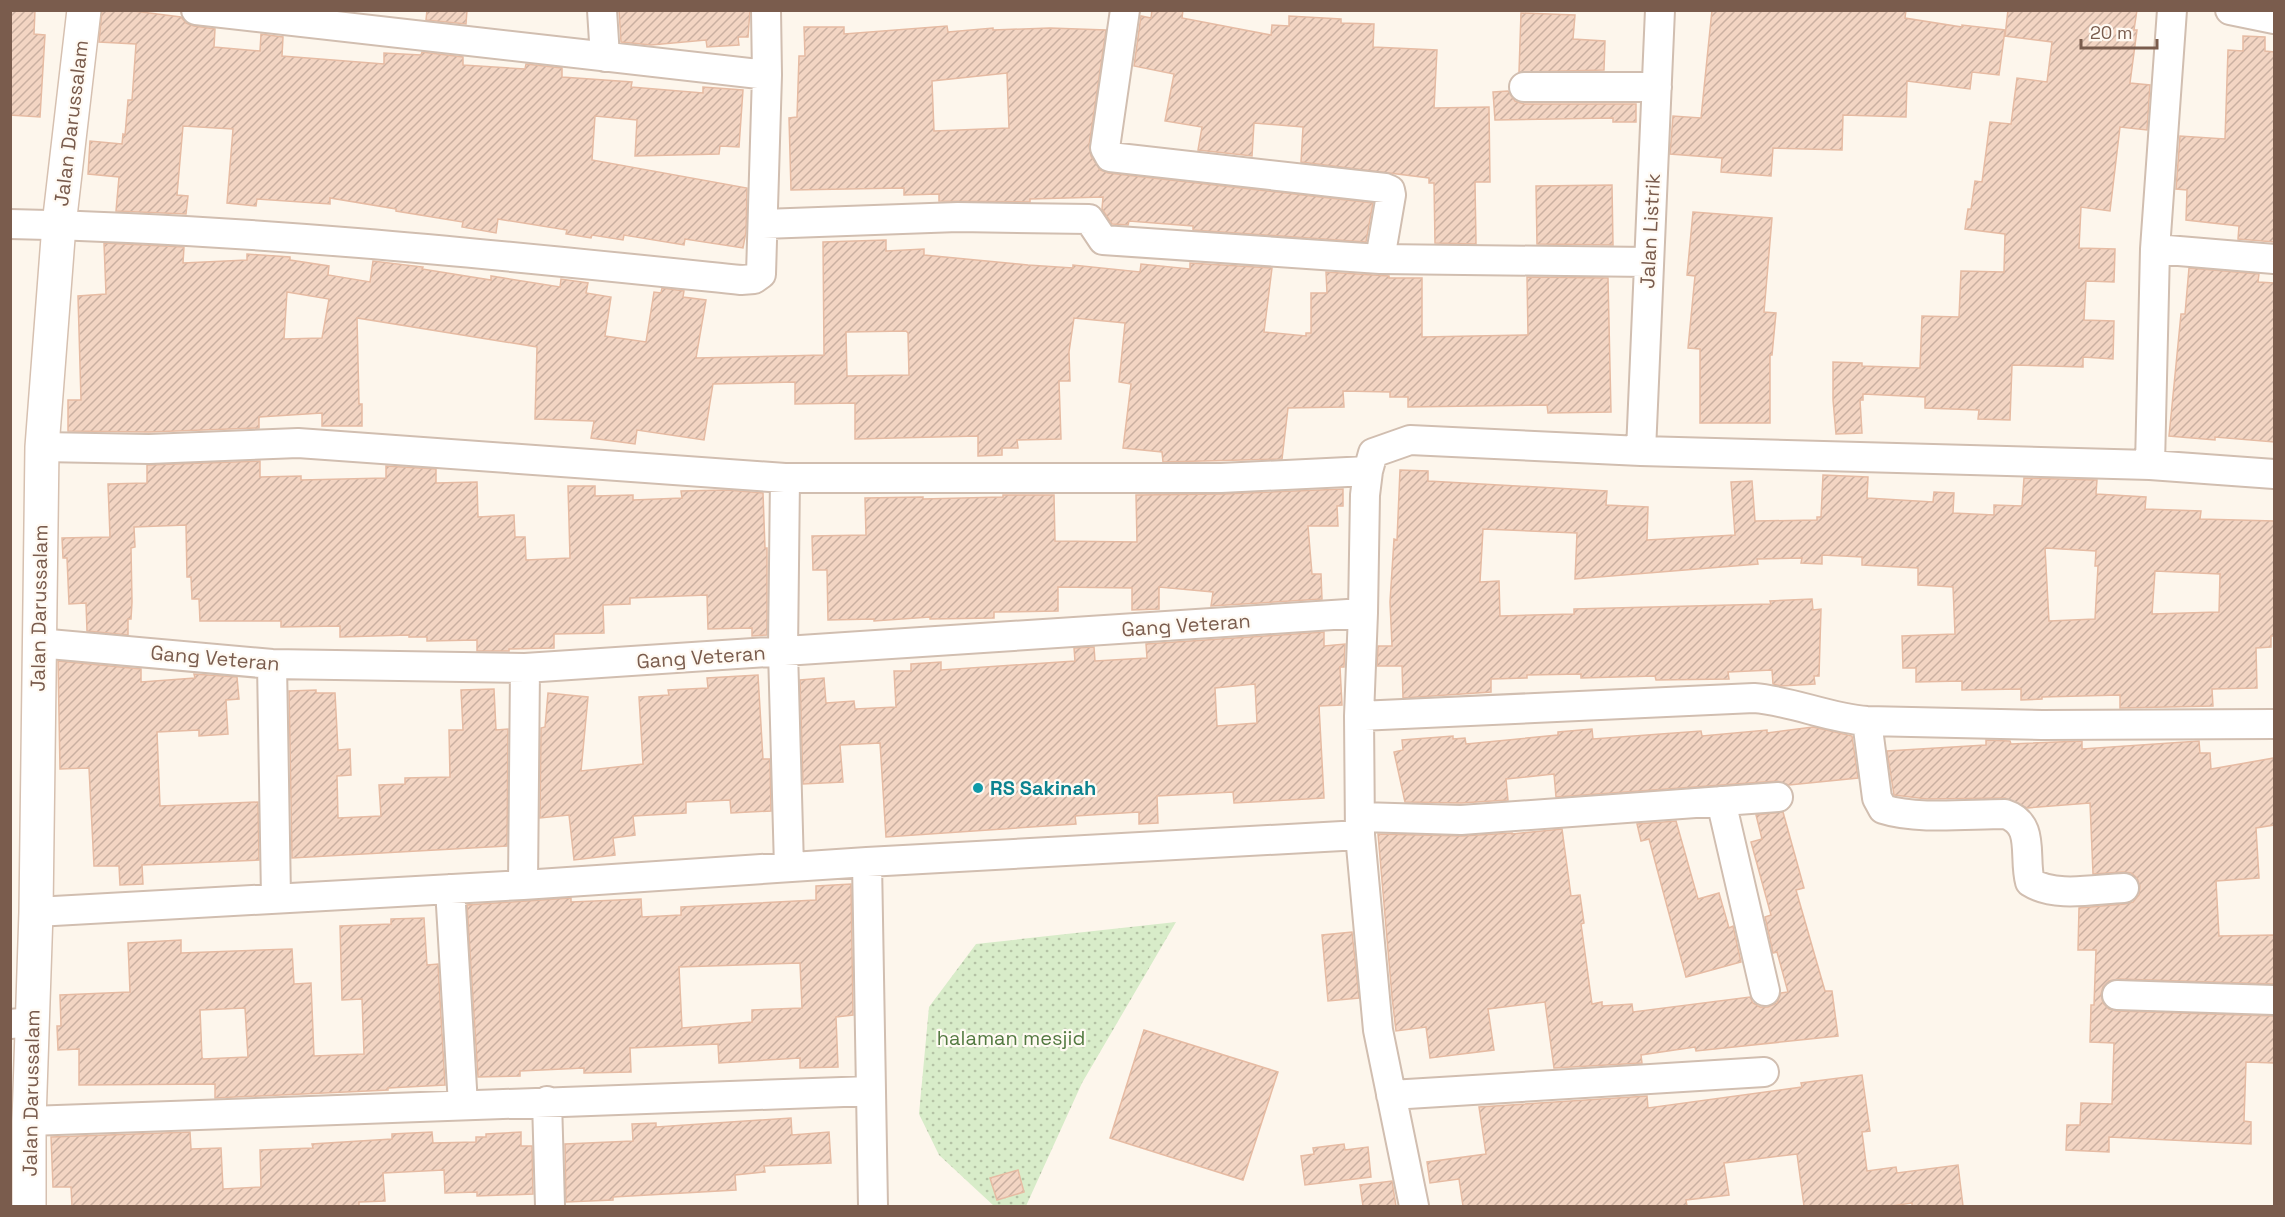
<svg xmlns="http://www.w3.org/2000/svg" width="2285" height="1217" viewBox="0 0 2285 1217" font-family="'Space Grotesk',sans-serif">
  <style>
    .grass { fill: url(#grass-dots) }
    .building { fill: url(#building-hatch); stroke: #e6bba3; stroke-width: 1.5; fill-rule: evenodd }
    .lines { fill: none; stroke-linecap: round; stroke-linejoin: round }
    .street-casing { stroke: #d1beb0; stroke-width: 32 }
    .secondary-casing { stroke: #d6c0b0; stroke-width: 36 }
    .street { stroke: #fff; stroke-width: 28 }
    .secondary { stroke: #fff; stroke-width: 33 }
    .culture-dot { fill: #0f9aa8; stroke: #fffaf3; stroke-width: 2 }
    .labels { text-anchor: middle; stroke-width: 4.5; stroke-linejoin: round; paint-order: stroke }
    .street-label { font-size: 20px; fill: #7a5c4d; stroke: #fffaf3 }
    .culture-label { font-size: 20px; font-weight: bold; fill: #0d838f; stroke: #fffaf3; text-anchor: start }
    .park-label { font-size: 20px; fill: #537a41; stroke: #fffaf3 }
  </style>
  <defs>
    <pattern id="grass-dots" width="8" height="8" patternUnits="userSpaceOnUse" patternTransform="scale(1.5)"><rect width="8" height="8" fill="#d8ecc9"/><path d="M2 2h.1M6 6h.1" fill="none" stroke="#b4c2a5" stroke-width="1.8" stroke-linecap="round"/></pattern>
    <pattern id="building-hatch" width="6" height="6" patternUnits="userSpaceOnUse" patternTransform="scale(1.5)"><rect width="6" height="6" fill="#f3d5c3"/><path d="M-1 1l2-2M0 6l6-6M5 7l2-2" fill="none" stroke="#cab0a1"/></pattern>
  </defs>
  <rect width="100%" height="100%" fill="#fdf6ec"/>
  <path class="grass" d="M 1176,922 L 1082,1083 L 1026,1206 L 994,1206 L 939,1155 L 919,1114 L 929,1007 L 976,944 Z"/>
  <path class="building" d="M 10,10 L 35,10 L 34,34 L 45,35 L 40,117 L 10,115 Z
    M 102,10 L 126,10 L 181,17 L 186,23 L 194,26 L 215,29 L 214,47 L 260,51 L 261,34 L 283,37 L 282,56 L 384,64 L 384,53 L 421,55 L 422,52 L 463,57 L 463,65 L 525,69 L 526,64 L 562,68 L 562,77 L 632,82 L 631,87 L 703,93 L 703,87 L 743,90 L 739,147 L 720,146 L 719,154 L 635,156 L 637,120 L 595,116 L 592,160 L 747,188 L 746,232 L 743,248 L 685,239 L 684,245 L 624,235 L 623,240 L 592,235 L 591,238 L 566,234 L 567,230 L 498,219 L 496,233 L 462,227 L 463,222 L 396,211 L 396,209 L 330,198 L 330,204 L 257,199 L 256,206 L 227,203 L 233,129 L 183,126 L 177,195 L 188,196 L 186,214 L 116,211 L 119,177 L 88,174 L 90,141 L 122,144 L 123,134 L 125,135 L 128,100 L 132,100 L 136,44 L 99,42 Z
    M 427,10 L 467,10 L 466,24 L 426,20 Z
    M 619,10 L 750,10 L 748,37 L 738,37 L 739,45 L 707,47 L 706,40 L 651,45 L 621,42 Z
    M 1152,10 L 1183,10 L 1182,18 L 1271,35 L 1272,25 L 1289,26 L 1289,16 L 1341,19 L 1341,23 L 1374,24 L 1373,47 L 1437,50 L 1434,108 L 1489,107 L 1490,182 L 1475,182 L 1476,244 L 1435,243 L 1434,183 L 1429,183 L 1429,178 L 1301,162 L 1303,127 L 1254,123 L 1252,156 L 1198,150 L 1202,127 L 1165,121 L 1174,74 L 1134,66 L 1141,16 L 1151,18 Z
    M 1712,10 L 1906,10 L 1905,18 L 1962,27 L 1962,25 L 2005,30 L 1999,75 L 1972,72 L 1970,89 L 1907,81 L 1906,117 L 1843,115 L 1842,150 L 1773,148 L 1771,176 L 1721,172 L 1722,158 L 1670,154 L 1673,116 L 1701,118 Z
    M 2008,10 L 2137,10 L 2134,30 L 2137,30 L 2130,83 L 2150,85 L 2147,130 L 2120,127 L 2110,211 L 2081,207 L 2079,248 L 2115,249 L 2114,282 L 2086,281 L 2084,320 L 2114,321 L 2113,359 L 2083,357 L 2083,367 L 2012,365 L 2010,420 L 1978,419 L 1979,410 L 1925,408 L 1925,397 L 1863,394 L 1863,400 L 1860,400 L 1862,433 L 1836,434 L 1833,400 L 1833,362 L 1862,363 L 1862,366 L 1920,368 L 1922,316 L 1959,317 L 1961,271 L 2004,272 L 2005,234 L 1965,229 L 1968,209 L 1971,209 L 1975,181 L 1982,182 L 1990,122 L 2011,124 L 2017,78 L 2047,82 L 2052,42 L 2005,36 Z
    M 1521,13 L 1575,15 L 1573,39 L 1605,41 L 1604,70 L 1519,72 Z
    M 947,26 L 948,32 L 993,28 L 993,30 L 1050,28 L 1106,30 L 1089,146 L 1091,156 L 1100,170 L 1108,173 L 1373,203 L 1366,242 L 1193,230 L 1193,226 L 1129,221 L 1128,225 L 1112,224 L 1102,209 L 1103,197 L 1030,199 L 1030,202 L 939,201 L 939,194 L 904,195 L 904,188 L 791,190 L 789,118 L 797,117 L 799,56 L 805,56 L 804,27 L 844,27 L 844,34 ZM 1007,73 L 1009,128 L 934,131 L 932,81 Z
    M 2243,36 L 2265,37 L 2265,51 L 2274,52 L 2274,242 L 2238,239 L 2239,226 L 2186,220 L 2187,190 L 2176,189 L 2180,136 L 2225,139 L 2228,50 L 2243,51 Z
    M 1508,91 L 1515,101 L 1524,104 L 1636,104 L 1636,122 L 1613,122 L 1613,118 L 1495,120 L 1493,92 Z
    M 1612,185 L 1613,245 L 1537,244 L 1536,186 Z
    M 1693,212 L 1772,218 L 1764,312 L 1776,313 L 1772,355 L 1770,355 L 1770,423 L 1700,423 L 1700,349 L 1688,348 L 1695,276 L 1687,275 Z
    M 886,240 L 886,251 L 924,249 L 924,255 L 1028,265 L 1073,268 L 1073,265 L 1140,272 L 1141,264 L 1190,269 L 1190,263 L 1272,268 L 1264,332 L 1306,336 L 1306,333 L 1311,333 L 1311,293 L 1327,293 L 1326,272 L 1389,276 L 1389,278 L 1422,278 L 1422,337 L 1528,335 L 1527,277 L 1608,278 L 1611,412 L 1548,413 L 1547,405 L 1408,407 L 1408,397 L 1390,397 L 1390,392 L 1343,391 L 1344,407 L 1288,408 L 1282,459 L 1163,462 L 1162,452 L 1123,448 L 1131,384 L 1119,382 L 1125,323 L 1074,318 L 1069,352 L 1070,381 L 1059,381 L 1061,439 L 1017,440 L 1018,448 L 1002,448 L 1002,455 L 978,456 L 978,436 L 855,439 L 855,403 L 795,404 L 795,382 L 713,384 L 704,440 L 637,430 L 635,444 L 591,438 L 594,421 L 535,419 L 537,347 L 357,318 L 359,404 L 362,404 L 362,426 L 322,426 L 322,413 L 259,417 L 259,428 L 149,432 L 68,431 L 68,400 L 81,400 L 78,296 L 106,294 L 104,243 L 184,247 L 183,263 L 247,260 L 247,254 L 290,257 L 290,260 L 329,266 L 328,275 L 370,282 L 373,261 L 423,267 L 422,269 L 491,280 L 491,276 L 560,287 L 561,279 L 588,283 L 586,293 L 611,297 L 605,336 L 646,342 L 654,292 L 661,293 L 662,288 L 684,291 L 683,297 L 706,300 L 696,358 L 824,355 L 823,242 ZM 287,292 L 329,299 L 322,338 L 284,339 ZM 906,331 L 908,333 L 909,375 L 847,376 L 846,332 Z
    M 2189,268 L 2259,274 L 2258,282 L 2274,283 L 2274,442 L 2215,437 L 2215,440 L 2169,436 L 2181,314 L 2185,314 Z
    M 260,461 L 260,477 L 301,476 L 301,480 L 386,478 L 386,466 L 436,469 L 436,483 L 477,482 L 478,517 L 514,515 L 515,537 L 525,537 L 526,560 L 570,558 L 568,486 L 595,486 L 595,496 L 633,495 L 633,500 L 682,498 L 681,491 L 727,490 L 763,493 L 765,548 L 767,548 L 767,635 L 752,636 L 752,628 L 708,629 L 707,595 L 630,598 L 630,604 L 603,605 L 604,633 L 554,634 L 554,648 L 509,649 L 509,651 L 477,651 L 477,640 L 427,641 L 427,637 L 409,637 L 409,635 L 340,637 L 340,626 L 281,627 L 281,621 L 200,621 L 199,599 L 192,599 L 191,577 L 187,577 L 186,525 L 134,527 L 135,547 L 131,548 L 132,602 L 131,619 L 128,619 L 128,635 L 87,631 L 86,603 L 69,604 L 67,558 L 63,558 L 62,538 L 110,537 L 108,484 L 147,483 L 147,465 Z
    M 1400,470 L 1428,471 L 1428,481 L 1607,491 L 1606,505 L 1648,507 L 1647,540 L 1735,535 L 1731,482 L 1752,481 L 1755,521 L 1817,520 L 1817,517 L 1821,517 L 1823,475 L 1868,477 L 1867,498 L 1933,502 L 1934,492 L 1954,493 L 1953,513 L 1994,515 L 1994,505 L 2022,506 L 2024,478 L 2097,480 L 2096,494 L 2146,497 L 2145,509 L 2201,511 L 2200,519 L 2274,521 L 2274,636 L 2271,636 L 2271,647 L 2256,648 L 2257,688 L 2212,689 L 2213,706 L 2120,708 L 2120,695 L 2042,697 L 2042,699 L 2021,700 L 2021,689 L 1962,690 L 1962,681 L 1916,682 L 1916,668 L 1903,668 L 1902,636 L 1955,634 L 1953,587 L 1918,585 L 1918,568 L 1862,565 L 1862,557 L 1822,555 L 1822,564 L 1801,563 L 1802,558 L 1757,559 L 1758,564 L 1575,579 L 1577,533 L 1483,529 L 1480,582 L 1499,581 L 1500,616 L 1574,614 L 1574,609 L 1771,604 L 1770,601 L 1812,599 L 1813,610 L 1821,609 L 1819,676 L 1814,676 L 1815,684 L 1781,686 L 1773,684 L 1772,670 L 1728,672 L 1729,679 L 1656,680 L 1655,676 L 1581,678 L 1581,674 L 1527,675 L 1527,678 L 1491,679 L 1491,692 L 1403,698 L 1402,666 L 1377,666 L 1378,646 L 1392,646 L 1390,602 L 1394,539 L 1397,540 ZM 2045,548 L 2096,551 L 2095,566 L 2098,566 L 2095,619 L 2049,621 ZM 2155,571 L 2220,574 L 2219,612 L 2152,614 Z
    M 1343,489 L 1343,506 L 1337,506 L 1338,526 L 1308,526 L 1312,574 L 1321,574 L 1322,599 L 1211,606 L 1213,592 L 1159,587 L 1159,609 L 1132,610 L 1132,588 L 1058,587 L 1058,611 L 994,612 L 994,618 L 930,619 L 930,617 L 874,621 L 874,619 L 828,620 L 827,570 L 813,570 L 812,536 L 866,535 L 865,498 L 923,497 L 923,499 L 1003,497 L 1003,495 L 1054,495 L 1055,541 L 1137,542 L 1136,495 L 1222,494 Z
    M 1324,632 L 1324,646 L 1345,644 L 1344,667 L 1340,667 L 1342,705 L 1319,706 L 1324,798 L 1234,803 L 1233,792 L 1157,796 L 1158,823 L 1139,824 L 1139,812 L 1075,816 L 1076,824 L 886,837 L 880,743 L 840,745 L 843,782 L 803,784 L 800,680 L 824,678 L 826,703 L 854,701 L 855,709 L 896,707 L 894,671 L 911,671 L 911,664 L 941,662 L 941,670 L 1075,661 L 1074,648 L 1094,647 L 1095,661 L 1147,658 L 1146,644 ZM 1255,684 L 1257,723 L 1217,726 L 1215,688 Z
    M 58,661 L 141,669 L 141,682 L 195,678 L 194,674 L 237,677 L 239,699 L 226,700 L 228,734 L 199,736 L 199,730 L 157,732 L 160,806 L 258,802 L 259,860 L 142,865 L 143,884 L 120,885 L 119,866 L 94,866 L 89,768 L 60,769 Z
    M 758,675 L 763,759 L 770,759 L 771,811 L 731,813 L 730,800 L 686,802 L 686,813 L 633,816 L 635,835 L 613,838 L 615,855 L 574,860 L 569,815 L 540,818 L 541,728 L 545,727 L 548,693 L 588,697 L 581,771 L 643,764 L 639,697 L 669,695 L 668,690 L 708,688 L 707,678 Z
    M 494,689 L 496,730 L 508,729 L 507,846 L 292,858 L 289,691 L 316,690 L 316,693 L 335,693 L 338,750 L 350,749 L 351,775 L 337,776 L 338,818 L 381,816 L 379,785 L 405,784 L 405,778 L 450,777 L 449,730 L 463,730 L 461,690 Z
    M 1813,727 L 1852,736 L 1858,778 L 1789,785 L 1777,781 L 1556,797 L 1554,774 L 1506,779 L 1508,800 L 1461,803 L 1405,802 L 1394,752 L 1403,750 L 1402,740 L 1453,736 L 1453,739 L 1465,738 L 1466,744 L 1558,735 L 1558,732 L 1592,729 L 1593,739 L 1701,731 L 1702,736 L 1767,730 L 1767,733 Z
    M 1986,740 L 2010,741 L 2011,744 L 2082,741 L 2082,749 L 2199,741 L 2200,753 L 2210,753 L 2211,769 L 2274,758 L 2274,825 L 2256,828 L 2259,878 L 2216,881 L 2219,936 L 2274,935 L 2274,984 L 2118,979 L 2109,981 L 2103,987 L 2101,994 L 2103,1003 L 2109,1009 L 2116,1011 L 2274,1016 L 2274,1063 L 2246,1062 L 2244,1121 L 2251,1122 L 2251,1144 L 2109,1137 L 2109,1152 L 2066,1150 L 2067,1125 L 2080,1125 L 2081,1103 L 2112,1104 L 2114,1043 L 2090,1042 L 2091,1005 L 2094,1005 L 2096,950 L 2078,950 L 2079,908 L 2125,904 L 2133,902 L 2139,895 L 2140,886 L 2137,878 L 2131,873 L 2123,872 L 2093,874 L 2090,803 L 2027,808 L 2005,798 L 1927,799 L 1894,795 L 1887,751 L 1986,745 Z
    M 1783,812 L 1804,888 L 1796,890 L 1825,991 L 1832,991 L 1838,1036 L 1696,1051 L 1695,1047 L 1641,1055 L 1642,1063 L 1554,1068 L 1545,1002 L 1488,1009 L 1494,1050 L 1430,1058 L 1426,1027 L 1396,1031 L 1392,997 L 1378,834 L 1462,836 L 1512,833 L 1512,834 L 1562,829 L 1571,896 L 1580,895 L 1584,923 L 1581,924 L 1592,1004 L 1602,1002 L 1602,1006 L 1632,1004 L 1633,1012 L 1750,997 L 1753,1003 L 1760,1007 L 1768,1007 L 1777,1003 L 1781,993 L 1788,992 L 1777,952 L 1773,953 L 1765,917 L 1771,915 L 1751,842 L 1762,839 L 1756,815 Z
    M 1676,821 L 1698,899 L 1719,893 L 1729,928 L 1733,926 L 1741,962 L 1686,977 L 1649,839 L 1641,841 L 1637,824 Z
    M 851,884 L 853,1015 L 836,1017 L 838,1067 L 800,1068 L 800,1058 L 719,1063 L 718,1044 L 630,1048 L 631,1072 L 584,1073 L 584,1068 L 520,1071 L 520,1076 L 478,1077 L 467,905 L 571,898 L 571,902 L 641,899 L 642,917 L 681,915 L 681,907 L 816,900 L 816,886 ZM 800,963 L 802,1008 L 752,1010 L 752,1022 L 682,1028 L 679,967 Z
    M 424,918 L 427,965 L 438,964 L 445,1085 L 388,1088 L 388,1090 L 215,1098 L 215,1084 L 79,1085 L 79,1049 L 58,1050 L 57,1026 L 61,1026 L 60,995 L 130,992 L 128,943 L 181,940 L 181,953 L 292,949 L 294,984 L 311,983 L 314,1056 L 364,1054 L 362,999 L 342,1000 L 340,926 L 391,924 L 391,919 ZM 245,1008 L 248,1057 L 203,1059 L 202,1057 L 200,1010 Z
    M 1352,932 L 1359,998 L 1328,1001 L 1322,935 Z
    M 1144,1030 L 1278,1072 L 1243,1180 L 1110,1138 Z
    M 1862,1075 L 1870,1131 L 1862,1132 L 1867,1171 L 1896,1167 L 1897,1173 L 1958,1165 L 1963,1206 L 1912,1206 L 1912,1203 L 1891,1206 L 1804,1206 L 1797,1154 L 1724,1163 L 1729,1195 L 1686,1200 L 1687,1206 L 1463,1206 L 1459,1179 L 1430,1183 L 1427,1162 L 1486,1154 L 1479,1107 L 1647,1096 L 1648,1108 L 1802,1087 L 1801,1083 Z
    M 791,1118 L 792,1135 L 829,1132 L 831,1163 L 764,1166 L 765,1172 L 735,1175 L 736,1190 L 613,1197 L 613,1200 L 566,1202 L 565,1144 L 633,1141 L 632,1124 L 656,1123 L 656,1127 Z
    M 190,1132 L 191,1149 L 221,1148 L 223,1189 L 261,1187 L 260,1150 L 313,1148 L 312,1144 L 392,1139 L 392,1134 L 432,1132 L 433,1143 L 476,1142 L 476,1137 L 486,1137 L 486,1134 L 521,1132 L 521,1146 L 532,1146 L 533,1194 L 477,1196 L 477,1192 L 445,1193 L 444,1170 L 383,1173 L 385,1201 L 359,1202 L 359,1206 L 72,1206 L 71,1187 L 53,1187 L 51,1137 Z
    M 1344,1144 L 1345,1150 L 1368,1147 L 1371,1177 L 1305,1185 L 1301,1156 L 1314,1154 L 1313,1148 Z
    M 1018,1170 L 1024,1192 L 997,1200 L 990,1178 Z
    M 1392,1181 L 1396,1206 L 1363,1206 L 1360,1185 Z"/>
  <g class="lines">
    <g class="street-casing">
      <path id="street" d="M 196,10 L 767,75
        M 602,10 L 605,57
        M 1125,10 L 1105,148 L 1110,157 L 1385,188 L 1390,190 L 1391,195 L 1380,259 L 1649,262
        M 2230,10 L 2274,19
        M 1524,87 L 1657,87
        M 10,224 C 255,229 498,255 741,280 L 754,279 L 761,274 L 767,75 L 766,10
        M 763,224 L 958,217 L 1089,219 L 1103,240 L 1380,259
        M 2155,249 L 2274,259
        M 42,447 L 149,449 L 298,443 L 785,478 L 1221,478 L 1368,471
        M 1641,451 L 1660,10
        M 2150,465 L 2155,249 L 2172,10
        M 785,478 L 783,651 L 789,867
        M 38,643 L 272,664 L 525,668 L 1363,613
        M 272,664 L 276,897
        M 1359,716 L 1754,698 C 1792,701 1828,718 1867,721 L 2042,725 L 2274,724
        M 1867,721 L 1877,798 L 1883,809 C 1917,820 1968,814 2005,814 C 2036,824 2023,857 2030,882 C 2055,898 2095,889 2124,888
        M 1721,801 L 1765,991
        M 1361,817 L 1461,820 L 1778,797
        M 867,862 L 873,1206
        M 523,885 L 525,668
        M 450,889 L 463,1105
        M 36,912 L 523,885 L 867,862 L 1360,835
        M 2117,995 L 2274,1000
        M 10,1024 L 32,1022
        M 1391,1095 L 1764,1072
        M 547,1101 L 550,1206
        M 29,1121 L 871,1091
        M 1414,1206 L 1378,1030 L 1360,835 L 1359,716 L 1363,613 L 1365,495 L 1368,471 L 1373,453 L 1410,440 L 1641,451 L 2150,465 L 2274,474"/>
    </g>
    <g class="secondary-casing">
      <path id="secondary" d="M 29,1206 L 29,1121 L 36,912 L 42,447 L 59,225 L 84,10"/>
    </g>
    <use href="#street" class="street"/>
    <use href="#secondary" class="secondary"/>
  </g>
  <circle class="culture-dot" cx="978" cy="788" r="6"/>
  <g class="labels">
    <g class="street-label">
      <text transform="translate(71 123) rotate(-83)" y="7">Jalan Darussalam</text>
      <text transform="translate(1650 231) rotate(-87)" y="7">Jalan Listrik</text>
      <text transform="translate(39 608) rotate(-89)" y="7">Jalan Darussalam</text>
      <text transform="translate(1186 625) rotate(-4)" y="7">Gang Veteran</text>
      <text transform="translate(701 657) rotate(-4)" y="7">Gang Veteran</text>
      <text transform="translate(215 658) rotate(5)" y="7">Gang Veteran</text>
      <text transform="translate(31 1093) rotate(-89)" y="7">Jalan Darussalam</text>
    </g>
    <g class="culture-label">
      <text x="990" y="795">RS Sakinah</text>
    </g>
    <g class="park-label">
      <text x="1011" y="1045">halaman mesjid</text>
    </g>
  </g>
  <rect width="2285" height="1217" fill="none" stroke="#7a5c4d" stroke-width="24"/>
  <path d="M2081 39v9h76v-9" fill="none" stroke="#7a5c4d" stroke-width="3"/>
  <text x="2090" y="39" font-size="18" fill="#7a5c4d" stroke="#fffaf3" stroke-width="4.5" paint-order="stroke">20 m</text>
</svg>
